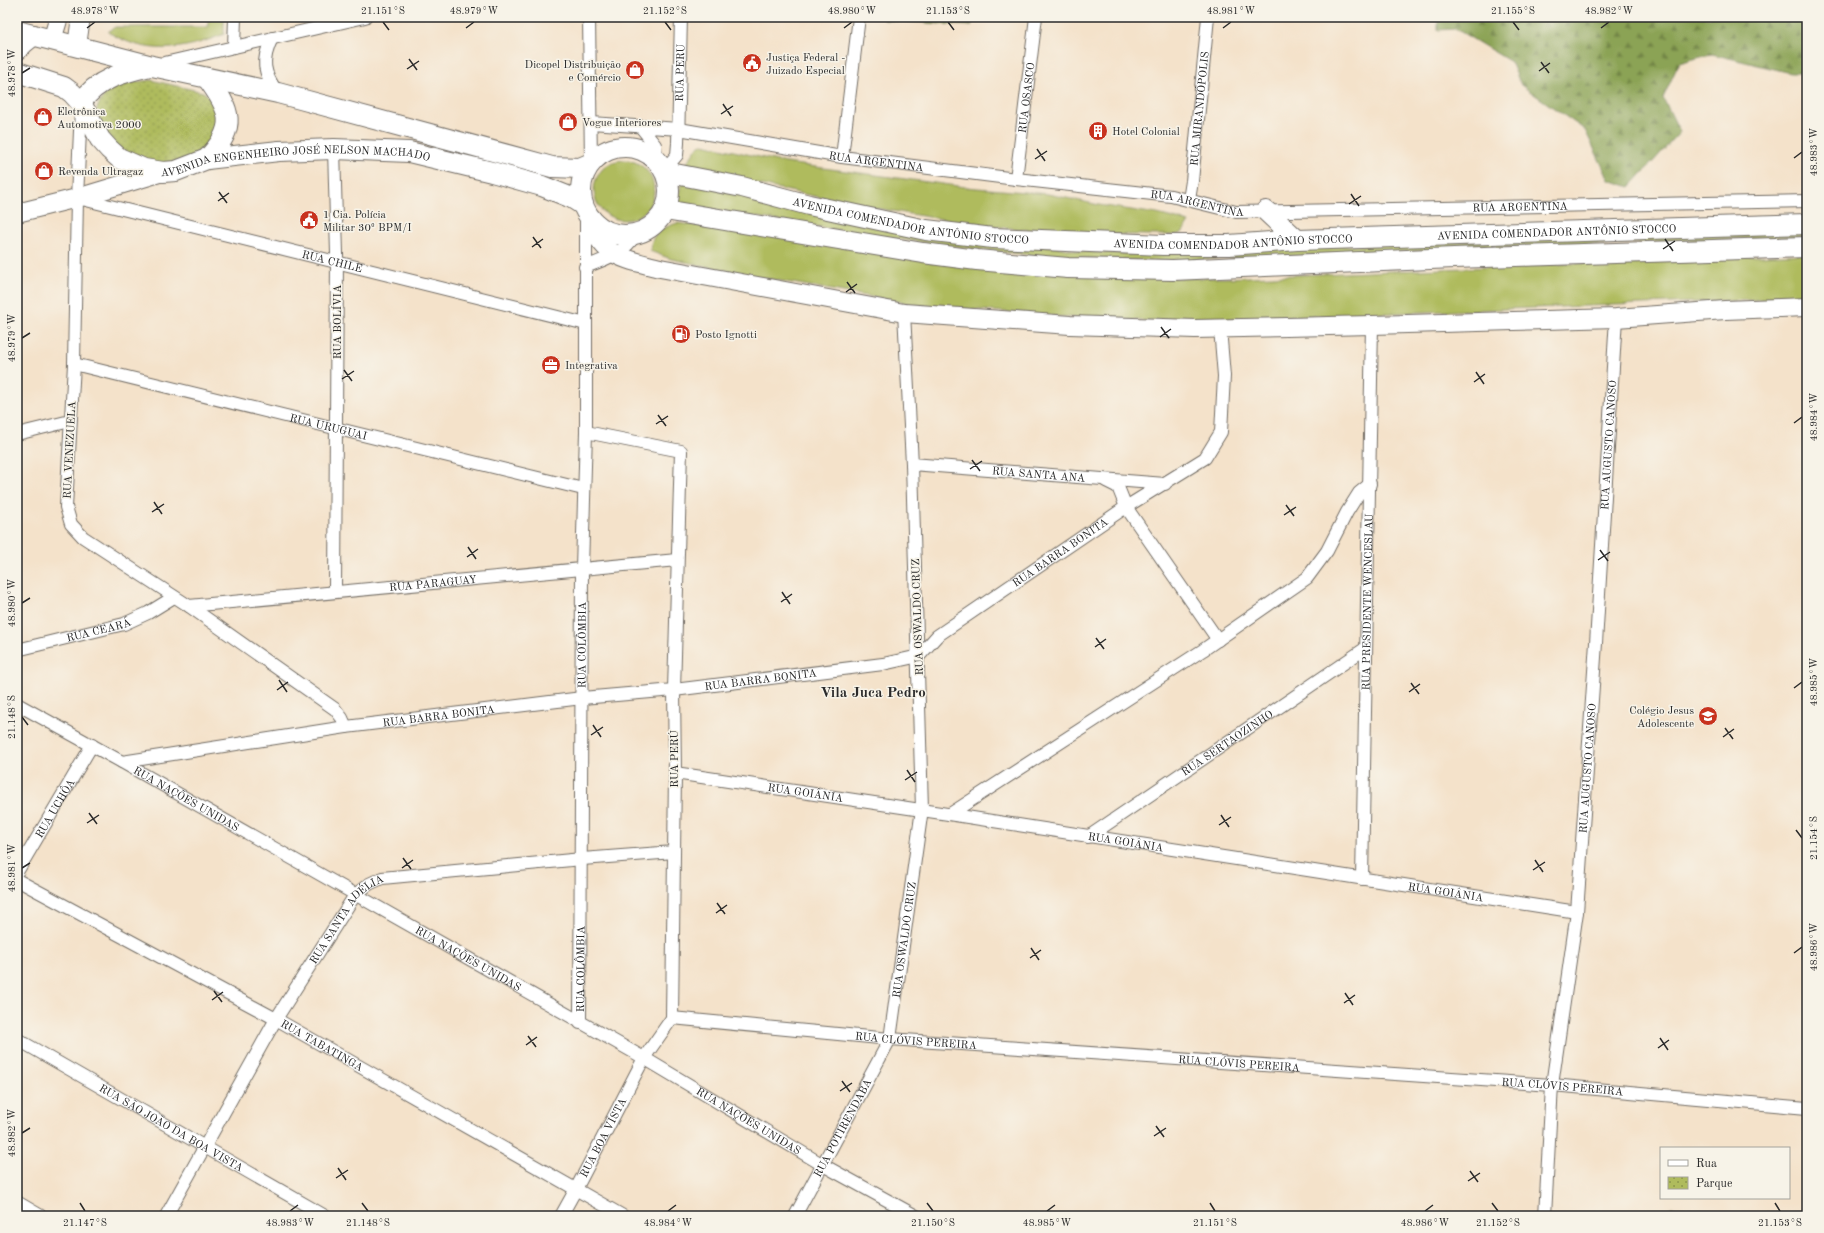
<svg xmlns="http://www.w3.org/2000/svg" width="1824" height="1233" viewBox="0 0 1824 1233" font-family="'Old Standard TT',serif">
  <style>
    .green { fill: #afbb5d; stroke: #6d7344 }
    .forest { fill: url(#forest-firs); stroke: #5b6740 }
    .park { fill: url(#park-dots); stroke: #6d7344 }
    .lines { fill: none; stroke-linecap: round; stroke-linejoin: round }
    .street-casing { stroke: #716b63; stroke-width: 14 }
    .secondary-casing { stroke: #716b63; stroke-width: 20 }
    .primary-casing { stroke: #716b63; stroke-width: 22 }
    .street { stroke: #fff; stroke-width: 12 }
    .secondary { stroke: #fff; stroke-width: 18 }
    .primary { stroke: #fff; stroke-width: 20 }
    .ticks { fill: none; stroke: #2b2b2b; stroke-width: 1.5 }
    .labels { text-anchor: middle; stroke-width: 3; stroke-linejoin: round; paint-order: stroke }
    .poi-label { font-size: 11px; fill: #2b2b2b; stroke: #f7f3e8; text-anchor: start }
    .street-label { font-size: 11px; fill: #2b2b2b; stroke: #f7f3e8 }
    .district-label { font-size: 15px; font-weight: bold; fill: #2b2b2b; stroke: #f7f3e8 }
    .neatline { fill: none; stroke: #2b2b2b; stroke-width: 1.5 }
    .ticks-label { font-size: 10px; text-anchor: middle; fill: #2b2b2b }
  </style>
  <defs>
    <pattern id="forest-firs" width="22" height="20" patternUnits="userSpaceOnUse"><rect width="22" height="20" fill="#8ba354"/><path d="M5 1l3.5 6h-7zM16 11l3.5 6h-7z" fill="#728546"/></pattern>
    <pattern id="park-dots" width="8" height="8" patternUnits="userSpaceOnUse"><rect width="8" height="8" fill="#afbb5d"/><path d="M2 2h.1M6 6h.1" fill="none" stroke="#8f984d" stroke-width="1.8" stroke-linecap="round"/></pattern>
  </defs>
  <rect width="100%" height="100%" fill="#f7f3e8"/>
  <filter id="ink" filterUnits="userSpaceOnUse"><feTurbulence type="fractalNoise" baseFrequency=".025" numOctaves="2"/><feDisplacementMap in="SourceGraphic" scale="8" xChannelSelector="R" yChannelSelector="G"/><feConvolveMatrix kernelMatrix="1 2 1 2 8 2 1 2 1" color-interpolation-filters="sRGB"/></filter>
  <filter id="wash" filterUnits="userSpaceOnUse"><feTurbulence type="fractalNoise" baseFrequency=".012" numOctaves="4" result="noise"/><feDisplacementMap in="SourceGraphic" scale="16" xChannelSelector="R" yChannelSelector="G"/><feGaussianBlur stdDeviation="0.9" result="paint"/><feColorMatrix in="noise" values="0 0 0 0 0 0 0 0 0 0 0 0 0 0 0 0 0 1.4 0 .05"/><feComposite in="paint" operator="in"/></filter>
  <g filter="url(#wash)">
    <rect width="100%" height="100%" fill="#f4e2ca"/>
    <path class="green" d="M 208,17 L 224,17 L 224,34 C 183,51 147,56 108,32 L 115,27 L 208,27 Z
      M 703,144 L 786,163 L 965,187 L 1048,194 L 1099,205 L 1157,214 L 1189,222 L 1182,233 L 1176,235 C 1115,235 1053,234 992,226 C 889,213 788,192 688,168 L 686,164 L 699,145 Z
      M594 190a30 30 0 1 1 60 0a30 30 0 1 1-60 0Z
      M 682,180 L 1079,251 L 1130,254 L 1807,228 L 1807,236 L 1158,261 C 1109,259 1061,258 1013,253 C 900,242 789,222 677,204 Z
      M 677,223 L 1117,278 L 1224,278 L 1807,254 L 1807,298 L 1203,320 L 1199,323 L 1078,318 L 918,305 L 758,277 L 671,259 L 650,251 C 652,232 660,229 677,223 Z
      M 1672,1207 L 1709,1211 L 1709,1216 L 1672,1216 Z"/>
    <path class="forest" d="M 883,17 L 975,17 L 971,26 L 884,20 Z
      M 1438,17 L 1807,17 L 1807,73 L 1791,73 L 1712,54 L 1679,63 L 1663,98 L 1680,132 L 1630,187 L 1609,180 L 1585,130 L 1521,85 L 1511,62 L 1456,29 L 1438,30 Z"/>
    <path class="park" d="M 151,80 L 203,92 L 217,102 L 222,117 L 205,157 L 147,166 L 110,144 L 96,111 C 106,82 124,84 151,80 Z"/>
  </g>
  <g filter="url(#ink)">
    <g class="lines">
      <g class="street-casing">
        <g id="street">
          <path d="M 589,17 L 591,162"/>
          <path d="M 272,38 C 261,61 263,73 278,93"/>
          <path d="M 234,47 L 235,17"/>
          <path d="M 160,64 L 365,17"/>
          <path d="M 81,108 L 77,198 L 74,364 L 66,507 L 71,524 L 83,537 L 189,606 L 335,709 L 342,718 L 346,727"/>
          <path id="s1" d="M 591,123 L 679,129 L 842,157 L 1016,179 L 1171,196 L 1236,212 L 1807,201"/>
          <path d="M 640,126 L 655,145 L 656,159"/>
          <path d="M 334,149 L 337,254 L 335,591"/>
          <path d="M 842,157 L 859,17"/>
          <path id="s2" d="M 664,170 L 677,155 L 678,143 L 681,17"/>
          <path id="s3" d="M 1016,179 L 1036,17"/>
          <path id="s4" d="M 78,198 L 586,324"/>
          <path id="s5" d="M 1189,200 L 1192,181 L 1208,17"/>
          <path d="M 585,267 C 604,260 625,253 636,234"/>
          <path id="s6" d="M 74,364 L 583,489"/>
          <path d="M 17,434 L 70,421"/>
          <path id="s7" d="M 912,464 L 1165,484"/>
          <path d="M 1106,481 L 1118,487 L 1126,507 L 1218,640"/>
          <path id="s8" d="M 189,606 L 677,560"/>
          <path id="s9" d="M 17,650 L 124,624 L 148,613 L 174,597"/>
          <path id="s10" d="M 17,704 L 122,762 L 644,1058 L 823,1165 L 916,1216"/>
          <path id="s11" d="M 122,762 L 346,727 L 582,698 L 674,690 L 883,664 L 919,656 L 937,636 L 1126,507 L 1205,458 L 1221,432 L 1224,376 L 1220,328"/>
          <path id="s12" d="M 675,773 C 976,817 1276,866 1577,912"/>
          <path d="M 950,814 L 1203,650 L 1307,578 L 1327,551 L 1347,512 L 1359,493 L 1370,484"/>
          <path id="s13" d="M 1088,837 L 1366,648"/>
          <path id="s14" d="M 17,872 L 92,745"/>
          <path id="s15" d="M 1362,879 L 1372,325"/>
          <path id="s16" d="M 17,880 L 276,1019 L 623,1216"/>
          <path id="s17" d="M 672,1018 L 890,1039 L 1552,1085 L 1807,1108"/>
          <path id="s18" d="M 580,1023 L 582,568 L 586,432 L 586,216"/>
          <path id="s19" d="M 17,1039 L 325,1216"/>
          <path d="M 17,1202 L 41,1216"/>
          <path id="s20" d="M 166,1216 L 276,1019 L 355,895 L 369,884 L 382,878 L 582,859 L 674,852"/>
          <path id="s21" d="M 561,1216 L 576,1189 L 644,1058 L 672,1018 L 675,773 L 674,690 L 681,451 L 586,432"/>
          <path id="s22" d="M 795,1216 L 890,1039 L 922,809 L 912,464 L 904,313"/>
          <path id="s23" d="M 1545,1216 L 1552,1085 L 1577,912 L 1596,643 L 1616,318"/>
        </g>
      </g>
      <g class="secondary-casing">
        <path id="secondary" d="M 52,40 L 59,17
          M 77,46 L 81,17
          M 17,213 L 77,198 L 163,172
          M 590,218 C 600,258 626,259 660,268 L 904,313 L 1070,325 L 1195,329 L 1372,325 L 1616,318 L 1725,310 L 1807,307"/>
      </g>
      <g class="primary-casing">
        <g id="primary">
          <path d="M 17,31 L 152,66 L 278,93 L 552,167 L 580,168 L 589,164"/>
          <path d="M 17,50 L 24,43 L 34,35"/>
          <path id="s24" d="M 17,72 L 64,87 L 72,93 L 81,103 L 100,139 L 109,149 L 119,158 L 144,169 L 163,172 L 176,171 L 207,159 L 279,151 L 334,149 L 409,152 L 492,172 L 542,186 L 572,198 L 583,205"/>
          <path d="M 207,78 C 231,110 238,127 207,159"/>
          <path d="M 81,103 C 96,79 124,72 150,66"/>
          <circle cx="625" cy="191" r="44"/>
          <path id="s25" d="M 665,172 L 742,187 L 809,205 L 926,230 L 993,238 L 1163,245 L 1229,245 L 1297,240 L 1807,224"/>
          <path d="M 665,210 L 923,253 L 977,260 L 1068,268 L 1173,270 L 1454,258 L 1807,247"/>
          <path d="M 1266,211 L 1297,240"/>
        </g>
      </g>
      <use href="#street" class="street"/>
      <use href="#secondary" class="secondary"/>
      <use href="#primary" class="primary"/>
    </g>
  </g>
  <path class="ticks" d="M 383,22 L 389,30M 665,22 L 671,30M 948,22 L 954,30M 1513,22 L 1519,30M 87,28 L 95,22M 466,28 L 474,22M 844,28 L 852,22M 1223,28 L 1231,22M 1601,28 L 1609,22M 409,59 L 417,70M 1541,62 L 1549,73M 407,69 L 419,61M 1539,71 L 1550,63M 22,73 L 30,68M 723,104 L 731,116M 721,114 L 733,106M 1037,149 L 1045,161M 1794,158 L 1802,152M 1035,159 L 1047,151M 219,192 L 227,203M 1351,194 L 1359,206M 218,201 L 229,193M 1349,204 L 1361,196M 533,237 L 541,248M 1665,239 L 1673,251M 532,247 L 543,239M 1663,249 L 1675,241M 847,282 L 855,293M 846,292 L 857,284M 1161,327 L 1169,338M 1160,337 L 1171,329M 22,338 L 30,333M 344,370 L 352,381M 1476,372 L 1484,384M 342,379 L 354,371M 1474,382 L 1485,374M 658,415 L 666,426M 1794,423 L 1802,417M 656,424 L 668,416M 972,460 L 980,471M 970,469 L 982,461M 154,502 L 162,514M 1286,505 L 1294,516M 152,512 L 164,504M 1284,515 L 1296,507M 468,547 L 476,559M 1600,550 L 1608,561M 467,557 L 478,549M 1598,560 L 1610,552M 782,592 L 790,604M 781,602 L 792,594M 22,603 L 30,598M 1096,638 L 1104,649M 1095,647 L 1106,639M 279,680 L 287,692M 1411,683 L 1419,694M 1794,688 L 1802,682M 277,690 L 288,682M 1409,692 L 1420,684M 22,717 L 28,725M 593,725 L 601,737M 1725,728 L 1733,739M 591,735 L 603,727M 1723,737 L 1734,729M 907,770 L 915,782M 905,780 L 917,772M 89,813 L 97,824M 1221,815 L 1229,827M 87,823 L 99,815M 1219,825 L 1231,817M 1796,830 L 1802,838M 403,858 L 411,869M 1535,860 L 1543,872M 22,868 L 30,863M 402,868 L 413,860M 1533,870 L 1545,862M 717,903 L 725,914M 716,913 L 727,905M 1031,948 L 1039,960M 1794,953 L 1802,947M 1030,958 L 1041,950M 214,991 L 222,1002M 1345,993 L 1353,1005M 212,1000 L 223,992M 1344,1003 L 1355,995M 528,1036 L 536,1047M 1660,1038 L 1668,1050M 526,1045 L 537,1037M 1658,1048 L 1669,1040M 842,1081 L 850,1092M 840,1091 L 852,1083M 1156,1126 L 1164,1137M 22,1133 L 30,1128M 1154,1136 L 1166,1128M 338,1168 L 346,1180M 1470,1171 L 1478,1182M 336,1178 L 348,1170M 1468,1181 L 1480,1173M 80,1203 L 85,1211M 362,1203 L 368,1211M 927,1203 L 933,1211M 1210,1203 L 1215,1211M 1492,1203 L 1498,1211M 1775,1203 L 1780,1211M 290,1211 L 298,1205M 668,1211 L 676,1205M 1047,1211 L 1055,1205M 1425,1211 L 1433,1205"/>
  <defs>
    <g id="civic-disc" transform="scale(1)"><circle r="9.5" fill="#c8321e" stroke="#f7f3e8"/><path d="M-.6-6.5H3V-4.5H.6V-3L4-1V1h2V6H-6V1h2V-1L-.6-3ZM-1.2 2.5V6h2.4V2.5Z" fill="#fff"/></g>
    <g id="shop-disc" transform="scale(1)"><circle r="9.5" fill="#c8321e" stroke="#f7f3e8"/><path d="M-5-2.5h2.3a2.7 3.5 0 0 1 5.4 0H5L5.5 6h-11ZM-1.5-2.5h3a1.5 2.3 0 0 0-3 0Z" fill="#fff"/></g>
    <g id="building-disc" transform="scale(1)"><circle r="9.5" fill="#c8321e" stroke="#f7f3e8"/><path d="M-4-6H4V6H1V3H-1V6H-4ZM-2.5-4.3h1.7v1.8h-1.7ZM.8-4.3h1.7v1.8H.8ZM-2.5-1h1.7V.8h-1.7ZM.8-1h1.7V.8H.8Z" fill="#fff"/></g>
    <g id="fuel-disc" transform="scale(1)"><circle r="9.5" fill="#c8321e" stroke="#f7f3e8"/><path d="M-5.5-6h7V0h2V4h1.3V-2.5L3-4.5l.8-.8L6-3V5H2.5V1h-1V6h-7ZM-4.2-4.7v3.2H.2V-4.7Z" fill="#fff"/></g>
    <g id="office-disc" transform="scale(1)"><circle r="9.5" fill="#c8321e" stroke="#f7f3e8"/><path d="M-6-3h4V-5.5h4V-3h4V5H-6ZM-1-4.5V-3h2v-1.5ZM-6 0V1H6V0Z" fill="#fff"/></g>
    <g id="school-disc" transform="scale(1)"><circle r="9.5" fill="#c8321e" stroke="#f7f3e8"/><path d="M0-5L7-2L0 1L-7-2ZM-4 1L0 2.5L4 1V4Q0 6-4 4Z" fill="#fff"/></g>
  </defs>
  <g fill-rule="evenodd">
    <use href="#civic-disc" x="752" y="63"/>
    <use href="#shop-disc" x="635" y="70"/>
    <use href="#shop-disc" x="43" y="117"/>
    <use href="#shop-disc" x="568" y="122"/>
    <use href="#building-disc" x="1098" y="131"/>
    <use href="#shop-disc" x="44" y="171"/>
    <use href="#civic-disc" x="309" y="220"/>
    <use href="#fuel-disc" x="681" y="334"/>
    <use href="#office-disc" x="551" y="365"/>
    <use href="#school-disc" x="1708" y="716"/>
  </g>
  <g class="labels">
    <g class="poi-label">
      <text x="766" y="61">Justiça Federal -<tspan x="766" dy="13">Juizado Especial</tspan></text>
      <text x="621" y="68" text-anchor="end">Dicopel Distribuição<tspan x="621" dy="13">e Comércio</tspan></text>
      <text x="57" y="115">Eletrônica<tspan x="57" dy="13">Automotiva 2000</tspan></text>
      <text x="582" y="126">Vogue Interiores</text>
      <text x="1112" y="135">Hotel Colonial</text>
      <text x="58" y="175">Revenda Ultragaz</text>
      <text x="323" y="218">1 Cia. Polícia<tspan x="323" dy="13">Militar 30º BPM/I</tspan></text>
      <text x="695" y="338">Posto Ignotti</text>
      <text x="565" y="369">Integrativa</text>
      <text x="1694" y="714" text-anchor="end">Colégio Jesus<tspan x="1694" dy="13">Adolescente</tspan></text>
    </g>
    <g class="street-label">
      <text dy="4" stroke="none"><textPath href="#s2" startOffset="102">RUA PERU</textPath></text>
      <text dy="4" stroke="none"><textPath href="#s3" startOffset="82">RUA OSASCO</textPath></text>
      <text dy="4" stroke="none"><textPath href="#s5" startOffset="92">RUA MIRANDÓPOLIS</textPath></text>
      <text dy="4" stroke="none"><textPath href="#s1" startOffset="288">RUA ARGENTINA</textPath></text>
      <text dy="4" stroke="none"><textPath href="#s24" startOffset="321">AVENIDA ENGENHEIRO JOSÉ NELSON MACHADO</textPath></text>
      <text dy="4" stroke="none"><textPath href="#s1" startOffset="612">RUA ARGENTINA</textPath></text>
      <text dy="4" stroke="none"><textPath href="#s1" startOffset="936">RUA ARGENTINA</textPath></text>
      <text dy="4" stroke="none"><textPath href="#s25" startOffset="251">AVENIDA COMENDADOR ANTÔNIO STOCCO</textPath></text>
      <text dy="4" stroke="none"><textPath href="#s25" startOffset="899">AVENIDA COMENDADOR ANTÔNIO STOCCO</textPath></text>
      <text dy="4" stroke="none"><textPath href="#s25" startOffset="575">AVENIDA COMENDADOR ANTÔNIO STOCCO</textPath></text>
      <text dy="4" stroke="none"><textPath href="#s4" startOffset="262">RUA CHILE</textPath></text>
      <text transform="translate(337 322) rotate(-90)" y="4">RUA BOLÍVIA</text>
      <text dy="4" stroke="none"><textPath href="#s6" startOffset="262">RUA URUGUAI</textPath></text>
      <text dy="4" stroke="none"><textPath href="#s23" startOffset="774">RUA AUGUSTO CANOSO</textPath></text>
      <text transform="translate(69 450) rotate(-87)" y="4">RUA VENEZUELA</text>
      <text dy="4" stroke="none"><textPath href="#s7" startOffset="127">RUA SANTA ANA</textPath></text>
      <text dy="4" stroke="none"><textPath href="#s11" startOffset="980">RUA BARRA BONITA</textPath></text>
      <text dy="4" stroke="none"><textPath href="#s8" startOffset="245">RUA PARAGUAY</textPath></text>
      <text dy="4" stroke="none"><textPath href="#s15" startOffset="277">RUA PRESIDENTE WENCESLAU</textPath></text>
      <text transform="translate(917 617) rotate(-92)" y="4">RUA OSWALDO CRUZ</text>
      <text dy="4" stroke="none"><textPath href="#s9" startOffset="84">RUA CEARÁ</textPath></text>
      <text dy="4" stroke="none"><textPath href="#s18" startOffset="378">RUA COLÔMBIA</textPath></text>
      <text dy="4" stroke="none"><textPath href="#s11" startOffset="644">RUA BARRA BONITA</textPath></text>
      <text dy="4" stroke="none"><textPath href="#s11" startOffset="320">RUA BARRA BONITA</textPath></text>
      <text dy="4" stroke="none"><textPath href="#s13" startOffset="168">RUA SERTÃOZINHO</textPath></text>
      <text transform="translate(674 759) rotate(-90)" y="4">RUA PERÚ</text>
      <text dy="4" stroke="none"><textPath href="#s23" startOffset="450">RUA AUGUSTO CANOSO</textPath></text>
      <text dy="4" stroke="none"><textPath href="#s12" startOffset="132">RUA GOIÂNIA</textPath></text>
      <text dy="4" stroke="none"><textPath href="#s10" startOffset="194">RUA NAÇÕES UNIDAS</textPath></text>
      <text dy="4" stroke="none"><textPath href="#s14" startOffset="74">RUA UCHÔA</textPath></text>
      <text dy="4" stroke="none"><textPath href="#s12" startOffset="456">RUA GOIÂNIA</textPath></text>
      <text dy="4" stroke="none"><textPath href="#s12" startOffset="780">RUA GOIÂNIA</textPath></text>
      <text dy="4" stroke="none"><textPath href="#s20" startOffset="349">RUA SANTA ADÉLIA</textPath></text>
      <text dy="4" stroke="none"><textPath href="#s22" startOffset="301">RUA OSWALDO CRUZ</textPath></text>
      <text dy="4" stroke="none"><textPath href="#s10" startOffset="518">RUA NAÇÕES UNIDAS</textPath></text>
      <text dy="4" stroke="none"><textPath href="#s18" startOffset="54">RUA COLÔMBIA</textPath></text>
      <text dy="4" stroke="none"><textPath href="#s17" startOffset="245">RUA CLÓVIS PEREIRA</textPath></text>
      <text dy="4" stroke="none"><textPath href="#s16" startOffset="347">RUA TABATINGA</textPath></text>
      <text dy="4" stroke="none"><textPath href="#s17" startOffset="569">RUA CLÓVIS PEREIRA</textPath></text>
      <text dy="4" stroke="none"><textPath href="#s17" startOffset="893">RUA CLÓVIS PEREIRA</textPath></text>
      <text dy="4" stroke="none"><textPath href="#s10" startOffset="842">RUA NAÇÕES UNIDAS</textPath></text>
      <text dy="4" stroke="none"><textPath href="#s19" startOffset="178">RUA SÃO JOÃO DA BOA VISTA</textPath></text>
      <text dy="4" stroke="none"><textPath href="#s22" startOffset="100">RUA POTIRENDABA</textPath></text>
      <text dy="4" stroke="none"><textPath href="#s21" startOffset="89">RUA BOA VISTA</textPath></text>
    </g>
    <g class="district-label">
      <text x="873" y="697">Vila Juca Pedro</text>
    </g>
  </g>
  <rect width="1824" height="1233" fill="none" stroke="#f7f3e8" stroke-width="44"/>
  <rect x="1660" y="1147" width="130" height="52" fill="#f7f3e8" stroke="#a5a39c"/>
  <rect x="1668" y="1160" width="20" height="6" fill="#ffffff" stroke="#a5a39c"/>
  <text x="1696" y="1167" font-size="12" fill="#2b2b2b">Rua</text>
  <rect x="1668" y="1177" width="20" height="12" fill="url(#park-dots)" stroke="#a5a39c"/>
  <text x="1696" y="1187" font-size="12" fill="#2b2b2b">Parque</text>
  <rect x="22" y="22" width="1780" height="1189" class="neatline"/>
  <g class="ticks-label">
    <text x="95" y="14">48.978°W</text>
    <text x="383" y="14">21.151°S</text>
    <text x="474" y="14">48.979°W</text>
    <text x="665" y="14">21.152°S</text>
    <text x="852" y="14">48.980°W</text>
    <text x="948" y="14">21.153°S</text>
    <text x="1231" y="14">48.981°W</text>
    <text x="1513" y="14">21.155°S</text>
    <text x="1609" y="14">48.982°W</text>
    <text transform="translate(11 73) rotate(-90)" y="4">48.978°W</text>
    <text transform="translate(1813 152) rotate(-90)" y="4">48.983°W</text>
    <text transform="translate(11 338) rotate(-90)" y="4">48.979°W</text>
    <text transform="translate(1813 417) rotate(-90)" y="4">48.984°W</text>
    <text transform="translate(11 603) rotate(-90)" y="4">48.980°W</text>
    <text transform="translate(1813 682) rotate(-90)" y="4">48.985°W</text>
    <text transform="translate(11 717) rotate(-90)" y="4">21.148°S</text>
    <text transform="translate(1813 838) rotate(-90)" y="4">21.154°S</text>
    <text transform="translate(11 868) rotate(-90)" y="4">48.981°W</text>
    <text transform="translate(1813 947) rotate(-90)" y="4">48.986°W</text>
    <text transform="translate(11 1133) rotate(-90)" y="4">48.982°W</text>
    <text x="85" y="1226">21.147°S</text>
    <text x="290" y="1226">48.983°W</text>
    <text x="368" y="1226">21.148°S</text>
    <text x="668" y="1226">48.984°W</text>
    <text x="933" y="1226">21.150°S</text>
    <text x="1047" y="1226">48.985°W</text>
    <text x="1215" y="1226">21.151°S</text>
    <text x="1425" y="1226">48.986°W</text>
    <text x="1498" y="1226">21.152°S</text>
    <text x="1780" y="1226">21.153°S</text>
  </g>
</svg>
